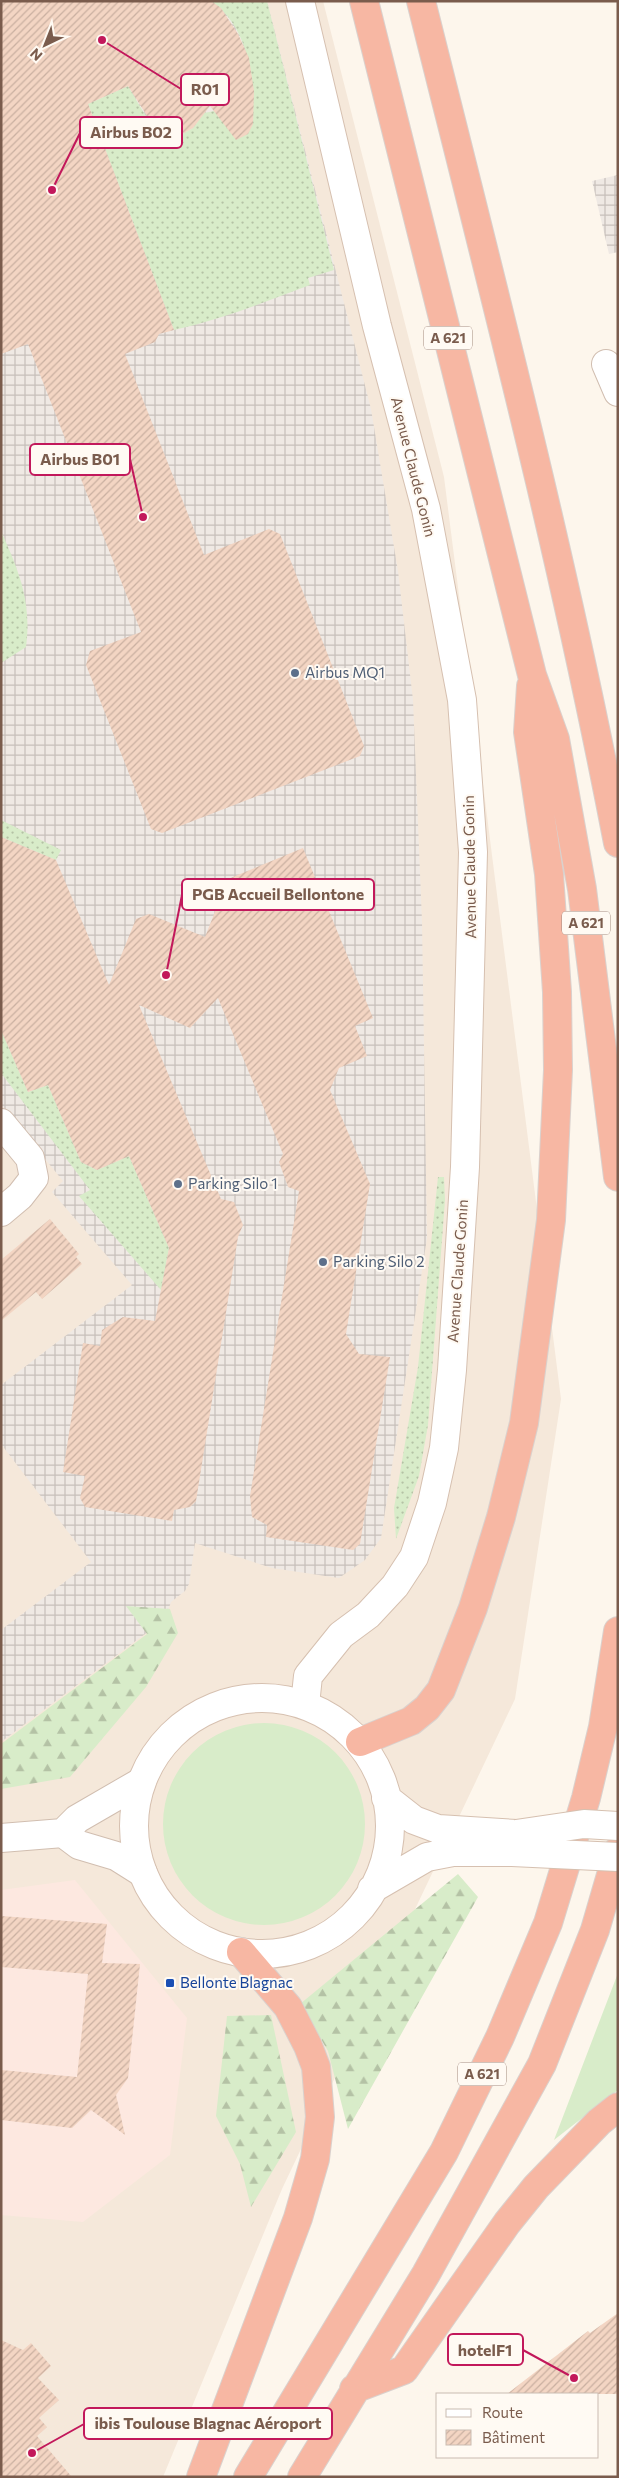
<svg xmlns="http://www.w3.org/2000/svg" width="619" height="2478" viewBox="0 0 619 2478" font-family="Commissioner,sans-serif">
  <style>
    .residential { fill: #f5e8da }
    .commercial { fill: #fde8e0 }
    .industrial { fill: url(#industrial-grid) }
    .grass { fill: #d8ecc9 }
    .forest { fill: url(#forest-firs) }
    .garden { fill: url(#garden-dots) }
    .building { fill: url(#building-hatch) }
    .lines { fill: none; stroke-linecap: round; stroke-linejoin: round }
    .minor-casing { stroke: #d1beb0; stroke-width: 30 }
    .tertiary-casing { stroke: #d1beb0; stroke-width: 30 }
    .secondary-casing { stroke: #d6c0b0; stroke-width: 30 }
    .motorway-casing { stroke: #dad1cd; stroke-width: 30 }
    .minor { stroke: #fff; stroke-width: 28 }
    .tertiary { stroke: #fff; stroke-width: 28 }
    .secondary { stroke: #fff; stroke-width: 28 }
    .motorway { stroke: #f7b7a3; stroke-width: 28 }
    .secondary-bridge-casing { stroke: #d6c0b0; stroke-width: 30; stroke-linecap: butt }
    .secondary-bridge { stroke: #fff; stroke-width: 28 }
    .service-dot { fill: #5c6f8a; stroke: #fffaf3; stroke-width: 2 }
    .transit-dot { fill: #1a4fb4; stroke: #fffaf3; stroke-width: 2 }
    .labels { text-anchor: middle; stroke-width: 4; stroke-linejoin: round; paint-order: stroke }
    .shield { fill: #fffaf3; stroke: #a28b7f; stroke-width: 1 }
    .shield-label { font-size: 14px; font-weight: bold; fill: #7a5c4d }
    .street-label { font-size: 15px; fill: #7a5c4d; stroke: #fffaf3 }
    .service-label { font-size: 15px; fill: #4e5e75; stroke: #fffaf3; text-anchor: start }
    .transit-label { font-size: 15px; fill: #164399; stroke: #fffaf3; text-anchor: start }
    .leader { fill: none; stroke: #c2185b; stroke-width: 2 }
    .callout-dot { fill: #c2185b; stroke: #fffaf3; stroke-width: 2 }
    .callout { fill: #fffaf3; stroke: #c2185b; stroke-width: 2 }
    .callout-label { font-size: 16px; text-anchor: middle; font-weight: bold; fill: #7a5c4d }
  </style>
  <defs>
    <pattern id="industrial-grid" width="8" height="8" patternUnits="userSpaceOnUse" patternTransform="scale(1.25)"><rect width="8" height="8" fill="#efe9e4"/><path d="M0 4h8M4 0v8" fill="none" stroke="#c7c0bb"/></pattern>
    <pattern id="forest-firs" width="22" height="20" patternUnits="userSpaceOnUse" patternTransform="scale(1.25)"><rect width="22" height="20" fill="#d8ecc9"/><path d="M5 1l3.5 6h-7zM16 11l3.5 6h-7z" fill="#b4c2a5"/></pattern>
    <pattern id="garden-dots" width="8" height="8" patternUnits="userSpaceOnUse" patternTransform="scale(1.25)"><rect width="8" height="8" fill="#d8ecc9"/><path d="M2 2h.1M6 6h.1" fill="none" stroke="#b4c2a5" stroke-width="1.8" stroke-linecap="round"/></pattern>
    <pattern id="building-hatch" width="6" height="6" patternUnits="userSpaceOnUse" patternTransform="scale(1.25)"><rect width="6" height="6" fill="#f3d5c3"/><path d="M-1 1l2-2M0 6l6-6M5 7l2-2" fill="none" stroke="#cab0a1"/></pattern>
  </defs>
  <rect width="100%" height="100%" fill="#fdf6ec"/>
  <path class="residential" d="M 1,1 L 323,1 L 444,477 L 561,1399 L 515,1699 L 282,2189 L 163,2477 L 1,2477 Z"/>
  <path class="commercial" d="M 75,1880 L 187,2018 L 170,2155 L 83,2222 L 1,2215 L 1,1890 Z"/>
  <path class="industrial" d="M 1,1 L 267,1 L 371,409 L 398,571 L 413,700 L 422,922 L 427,1238 L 381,1538 L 365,1560 L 339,1578 L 272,1568 L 195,1543 L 189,1584 L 185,1591 L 171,1602 L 165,1619 L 1,1742 L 1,1630 L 91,1562 L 1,1444 L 1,1385 L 132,1285 L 52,1192 L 63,1181 L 1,1105 Z
    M 618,175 L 618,252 L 609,254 L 592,181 Z"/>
  <path class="grass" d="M163 1824a101 101 0 1 1 202 0a101 101 0 1 1-202 0Z
    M 618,1973 L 618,2090 L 554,2140 Z"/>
  <path class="forest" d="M 126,1606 L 170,1609 L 178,1633 L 146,1687 L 70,1777 L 1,1789 L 1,1744 L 147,1634 Z
    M 458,1874 L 478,1897 L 348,2129 L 328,2051 L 300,2004 Z
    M 271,2015 L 296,2132 L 251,2207 L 240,2164 L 216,2116 L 227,2016 Z"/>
  <path class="garden" d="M 211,1 L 267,1 L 334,270 L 308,278 L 310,285 C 265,302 220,320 174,330 L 88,104 L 128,86 C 142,108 150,132 177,137 L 193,128 L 204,113 L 214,111 L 253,124 C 254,80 250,28 211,1 Z
    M 1,531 C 19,571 32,602 26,647 L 1,663 Z
    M 1,820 L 61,850 L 56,860 L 1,837 Z
    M 1,1030 L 28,1092 L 48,1085 L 81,1162 L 97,1170 L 129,1156 L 169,1248 L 161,1290 L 79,1196 L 90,1190 L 1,1073 Z
    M 438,1177 L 444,1177 L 445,1200 L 428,1425 L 419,1476 L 396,1539 L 394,1508 L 418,1367 Z"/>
  <path class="building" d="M 1,1 L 211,1 L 221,8 L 238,34 L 249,58 L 254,91 L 253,124 L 248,134 L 236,140 L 210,106 L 193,128 L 177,137 L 164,135 L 153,125 L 128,86 L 88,104 L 174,330 L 159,334 L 155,342 L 125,354 L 204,555 L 269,529 L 280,534 L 364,746 L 360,756 L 162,833 L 151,829 L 86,665 L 90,651 L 141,632 L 28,344 L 1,354 Z
    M 1,837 L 56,860 L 109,985 L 136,919 L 149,914 L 205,937 L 228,879 L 303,848 L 373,1018 L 355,1026 L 367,1056 L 339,1068 L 330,1090 L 370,1184 L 346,1334 L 359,1354 L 390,1357 L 360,1544 L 353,1550 L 266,1537 L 267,1525 L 252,1517 L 250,1496 L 299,1191 L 288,1187 L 279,1162 L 283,1154 L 218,998 L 190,1028 L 139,1005 L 221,1199 L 234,1202 L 243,1225 L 238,1237 L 196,1501 L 190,1507 L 174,1510 L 172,1521 L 85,1507 L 80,1498 L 85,1476 L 63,1472 L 83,1343 L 100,1346 L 102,1330 L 123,1317 L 155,1321 L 169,1248 L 129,1156 L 97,1170 L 81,1162 L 48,1085 L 28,1092 L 1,1030 Z
    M 50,1219 L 79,1254 L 76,1257 L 82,1264 L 42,1299 L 36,1292 L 1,1321 L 1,1260 Z
    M 1,1916 L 107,1924 L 102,1963 L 140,1964 L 128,2078 L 116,2095 L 125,2135 L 91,2110 L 72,2128 L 1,2120 L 1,2070 L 77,2077 L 88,1974 L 1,1967 Z
    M 618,2313 L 618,2394 L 507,2394 L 588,2331 L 590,2333 Z
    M 1,2340 L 23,2350 L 31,2343 L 51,2366 L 38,2378 L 59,2400 L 39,2418 L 47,2427 L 37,2436 L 72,2477 L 1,2477 Z"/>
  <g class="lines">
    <g class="minor-casing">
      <path id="minor" d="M 606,364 L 618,392
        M 1,1123 L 30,1158 L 34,1178 L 20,1196 L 1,1212"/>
    </g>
    <g class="tertiary-casing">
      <path id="tertiary" d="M 63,1833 L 79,1845 L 116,1856 L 143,1873
        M 1,1838 L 63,1833 L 77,1819 L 141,1782"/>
    </g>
    <g class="secondary-casing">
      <path id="secondary" d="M 300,1 L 377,326 L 426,509 L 462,700 L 473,852 L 465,1167 L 452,1370 L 444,1448 L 432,1503 L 414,1557 L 395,1586 L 368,1615 L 341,1635 L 308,1676 L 305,1705
        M134 1826a128 128 0 1 1 256 0a128 128 0 1 1-256 0Z
        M 386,1798 L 414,1820 L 438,1829 L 516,1834
        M 372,1889 L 427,1857 L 453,1852 L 512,1852"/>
    </g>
    <g class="motorway-casing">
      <path id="motorway" d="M 364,1 L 532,675 L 555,739 L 582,889 L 618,1177
        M 421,1 C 491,281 564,560 618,843
        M 360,1742 L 411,1721 L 427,1708 L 441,1690 L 473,1608 L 501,1517 L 524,1423 L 551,1220 L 558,1070 L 557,992 L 549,874 L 528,732 L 531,686
        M 354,2389 L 404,2370 L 507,2223 L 536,2187 L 599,2122 L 618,2107
        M 201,2477 L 298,2218 L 315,2159 L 320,2117 L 316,2067 L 308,2046 L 288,2007 L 241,1952
        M 248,2477 L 444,2152 L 500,2037 L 548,1923 L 586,1798 L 603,1727 L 618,1631
        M 302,2477 L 426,2274 L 542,2064 L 595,1930 L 618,1851"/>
    </g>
    <use href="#minor" class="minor"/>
    <use href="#tertiary" class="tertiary"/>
    <use href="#secondary" class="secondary"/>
    <use href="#motorway" class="motorway"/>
    <g class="secondary-bridge-casing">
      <path id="secondary-bridge" d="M 516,1834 L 584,1824 L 618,1826
        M 512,1852 L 618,1857"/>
    </g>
    <use href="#secondary-bridge" class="secondary-bridge"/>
  </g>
  <g class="service-dot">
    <circle cx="295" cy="673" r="5"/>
    <circle cx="178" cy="1184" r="5"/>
    <circle cx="323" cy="1262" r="5"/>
  </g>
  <rect class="transit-dot" x="165" y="1978" width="10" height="10" rx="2.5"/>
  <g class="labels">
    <g class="shield">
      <rect x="424" y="326.5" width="48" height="23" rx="4"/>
      <rect x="562" y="911.5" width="48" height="23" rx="4"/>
      <rect x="458" y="2062.5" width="48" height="23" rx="4"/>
    </g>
    <g class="shield-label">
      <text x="448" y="343">A 621</text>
      <text x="586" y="928">A 621</text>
      <text x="482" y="2079">A 621</text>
    </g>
    <g class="street-label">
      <text transform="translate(413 467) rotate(76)" y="5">Avenue Claude Gonin</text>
      <text transform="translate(470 867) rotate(-91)" y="5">Avenue Claude Gonin</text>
      <text transform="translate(458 1271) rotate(-86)" y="5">Avenue Claude Gonin</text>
    </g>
    <g class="service-label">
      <text x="305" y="678">Airbus MQ1</text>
      <text x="188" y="1189">Parking Silo 1</text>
      <text x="333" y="1267">Parking Silo 2</text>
    </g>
    <g class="transit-label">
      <text x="180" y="1988">Bellonte Blagnac</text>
    </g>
  </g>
  <path class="leader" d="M102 40L181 89M52 190L80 133M143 517L130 459M166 975L182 895M574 2378L523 2350M32 2453L84 2424"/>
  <g class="callout-dot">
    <circle cx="102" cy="40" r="5"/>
    <circle cx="52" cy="190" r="5"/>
    <circle cx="143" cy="517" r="5"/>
    <circle cx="166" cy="975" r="5"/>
    <circle cx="574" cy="2378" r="5"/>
    <circle cx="32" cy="2453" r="5"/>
  </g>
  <g class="callout">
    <rect x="181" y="74" width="48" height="31" rx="5"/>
    <rect x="80" y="117" width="102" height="31" rx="5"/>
    <rect x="30" y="444" width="100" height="31" rx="5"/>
    <rect x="182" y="879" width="192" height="31" rx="5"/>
    <rect x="448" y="2334" width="75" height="31" rx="5"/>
    <rect x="84" y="2408" width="248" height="31" rx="5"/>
  </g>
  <g class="callout-label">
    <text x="205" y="95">R01</text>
    <text x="131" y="138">Airbus B02</text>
    <text x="80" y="465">Airbus B01</text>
    <text x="278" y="900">PGB Accueil Bellontone</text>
    <text x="485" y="2356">hotelF1</text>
    <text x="208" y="2429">ibis Toulouse Blagnac Aéroport</text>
  </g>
  <rect width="619" height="2478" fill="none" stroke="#7a5c4d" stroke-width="5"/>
  <rect x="436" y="2393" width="162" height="65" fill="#fffaf3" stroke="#cabbb1"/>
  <rect x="446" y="2409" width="25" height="8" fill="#ffffff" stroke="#cabbb1"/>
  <text x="482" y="2418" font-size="15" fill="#7a5c4d">Route</text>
  <rect x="446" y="2430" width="25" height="15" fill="url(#building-hatch)" stroke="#cabbb1"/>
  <text x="482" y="2443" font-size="15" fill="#7a5c4d">Bâtiment</text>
  <g transform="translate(45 45) rotate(223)" stroke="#fffaf3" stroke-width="4" paint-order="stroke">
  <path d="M0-4L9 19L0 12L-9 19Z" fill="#7a5c4d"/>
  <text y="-8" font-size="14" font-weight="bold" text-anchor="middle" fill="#7a5c4d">N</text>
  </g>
</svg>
